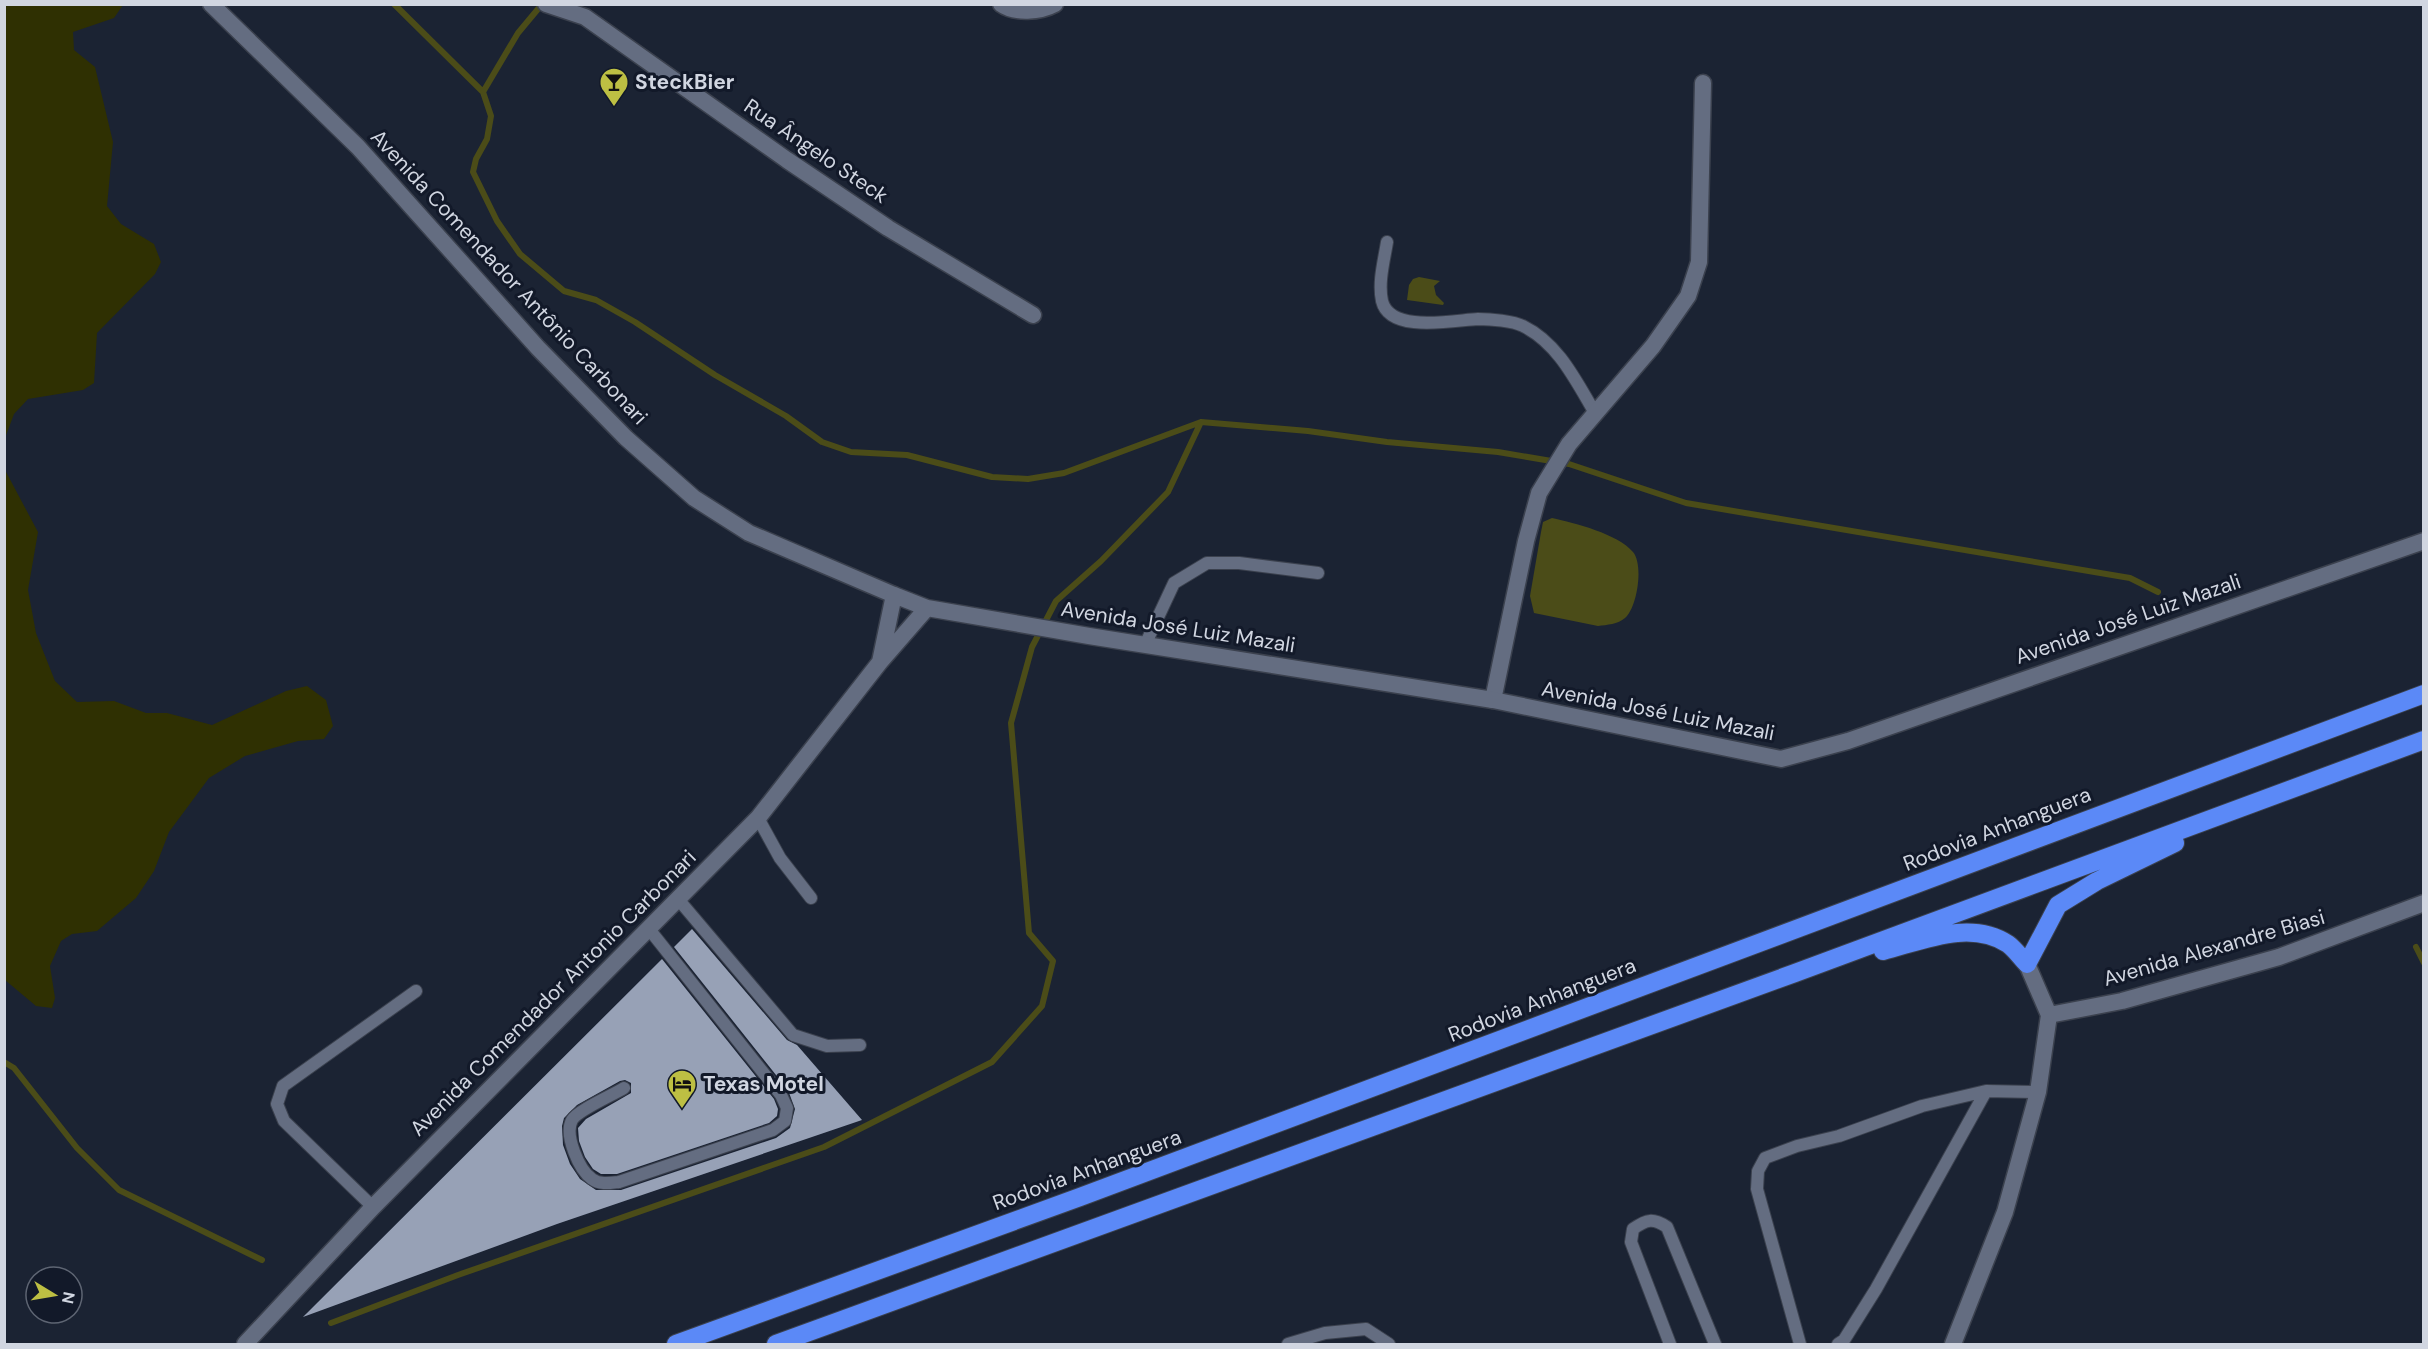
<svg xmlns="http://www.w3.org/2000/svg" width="2428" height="1349" viewBox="0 0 2428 1349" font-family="'DM Sans',sans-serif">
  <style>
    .green { fill: #2f3002 }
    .water { fill: #4b4c18 }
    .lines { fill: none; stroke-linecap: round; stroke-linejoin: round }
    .stream { stroke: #4b4c18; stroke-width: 6 }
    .building { fill: #97a1b6 }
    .service-casing { stroke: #3b414e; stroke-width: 14 }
    .minor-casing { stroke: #3b414e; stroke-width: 19 }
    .secondary-casing { stroke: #3b414e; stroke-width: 19 }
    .motorway-casing { stroke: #3b414e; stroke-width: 20 }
    .service { stroke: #646d81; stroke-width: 12 }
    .minor { stroke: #646d81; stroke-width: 16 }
    .secondary { stroke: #646d81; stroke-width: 16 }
    .motorway { stroke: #5b89f7; stroke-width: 18 }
    .labels { text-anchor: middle; stroke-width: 6; stroke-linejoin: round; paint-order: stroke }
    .poi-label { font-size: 21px; font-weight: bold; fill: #d1d6e1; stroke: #121929; text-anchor: start }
    .street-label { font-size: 21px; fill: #d1d6e1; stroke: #121929 }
  </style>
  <rect width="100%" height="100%" fill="#1b2333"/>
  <path class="green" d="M 5,4 L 123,5 L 114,18 L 73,32 L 74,50 L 95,67 L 113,142 L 107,206 L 121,224 L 154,244 L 161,262 L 155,274 L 97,333 L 94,383 L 83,390 L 28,399 L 14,414 L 5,438 Z
    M 5,470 L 38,532 L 28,590 L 36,633 L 55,681 L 77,702 L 114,701 L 146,713 L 167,713 L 212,725 L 286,691 L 307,686 L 326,700 L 333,726 L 324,739 L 298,741 L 245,756 L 209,778 L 169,832 L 154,871 L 136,898 L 97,931 L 72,934 L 61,941 L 50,966 L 55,998 L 52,1008 L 36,1006 L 5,980 Z"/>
  <path class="water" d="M 1419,277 L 1440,281 L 1434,286 L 1436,295 L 1444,303 L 1443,305 L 1407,300 L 1409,285 L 1413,279 Z
    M 1552,518 C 1575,523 1618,534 1633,552 C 1644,565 1637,608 1625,618 C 1618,624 1607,625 1598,626 L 1534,613 L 1530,596 L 1541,532 L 1543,522 Z"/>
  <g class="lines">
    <path class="stream" d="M 394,4 L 483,92 L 491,116 L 487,139 L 476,159 L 473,172 L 497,221 L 520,254 L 564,291 L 596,300 L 635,322 L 715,375 L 786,416 L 822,442 L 851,452 L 907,455 L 992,477 L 1028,479 L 1064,473 L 1201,422 L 1308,431 L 1387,442 L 1498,452 L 1569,464 L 1686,503 L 2130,578 L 2158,592
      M 483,92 L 518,33 L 538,9
      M 2416,947 L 2424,963
      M 4,1062 L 14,1068 L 77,1148 L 119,1190 L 262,1260
      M 331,1323 L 458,1275 L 824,1147 L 992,1062 L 1042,1006 L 1053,961 L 1029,933 L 1011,723 L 1032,647 L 1056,601 L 1101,561 L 1168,492 L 1201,422"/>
  </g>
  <path class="building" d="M 692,929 L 787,1040 L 797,1045 L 862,1120 L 557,1224 L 303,1317 L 662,959 L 774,1099 L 778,1109 L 777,1116 L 769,1123 L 617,1174 L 601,1174 L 593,1169 L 585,1157 L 579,1141 L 578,1128 L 586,1119 L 631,1093 L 631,1083 L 625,1080 L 620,1081 L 577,1105 L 564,1118 L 562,1126 L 563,1145 L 570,1164 L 580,1179 L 596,1190 L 621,1190 L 776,1138 L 790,1128 L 795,1109 L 788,1090 L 674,947 Z"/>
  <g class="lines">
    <g class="service-casing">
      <path id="service" d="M 1387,242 C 1384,261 1378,282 1382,301 C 1390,334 1455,320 1478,319 C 1491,319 1513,321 1523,326 C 1558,343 1576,381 1595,413
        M 1145,645 L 1174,583 L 1207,563 L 1239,563 L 1318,573
        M 758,818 L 780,858 L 811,898
        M 678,899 L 793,1035 L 827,1046 L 860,1045
        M 624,1088 C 613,1095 578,1110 572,1120 C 564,1135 579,1170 592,1179 C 600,1185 610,1183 619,1182 L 773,1130 L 785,1121 L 787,1108 L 781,1095 L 649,929
        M 373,1207 L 284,1121 L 277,1104 L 283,1086 L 416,991
        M 1288,1344 L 1325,1333 L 1366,1329 L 1389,1344
        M 1670,1344 L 1631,1242 L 1633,1229 C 1647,1219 1653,1218 1667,1227 L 1715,1344
        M 1800,1344 L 1757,1189 L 1758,1171 L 1765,1158 L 1797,1146 L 1839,1136 L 1922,1106 L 1986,1091 L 2038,1092
        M 1838,1344 L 1844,1340 L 1876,1289 L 1986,1091"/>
    </g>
    <g class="minor-casing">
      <path id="minor" d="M 211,4 L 358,147 L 538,348 L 626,438 L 694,498 L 749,533 L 894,595
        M 546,4 L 585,17 L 787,160 L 888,228 L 1033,315
        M 1001,4 C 1015,14 1040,12 1055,4
        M 1493,700 L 1526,541 L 1539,493 L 1569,444 L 1653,346 L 1688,296 L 1699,262 L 1703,83"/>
    </g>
    <g class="secondary-casing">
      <path id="secondary" d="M 880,662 L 894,595 L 927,608 L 1089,636 L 1493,700 L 1781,759 L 1848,741 L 2424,541
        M 2049,1015 L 2122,1001 L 2279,957 L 2424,903
        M 245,1344 L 373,1207 L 758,818 L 880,662 L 927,608
        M 1953,1344 L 2005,1212 L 2038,1092 L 2049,1015 L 2027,964"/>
    </g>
    <g class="motorway-casing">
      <path id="motorway" d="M 1883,951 C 1922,941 1970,919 2008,944 C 2015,949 2021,958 2027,964 L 2058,905 L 2097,881 L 2175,843
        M 676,1344 L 1080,1197 L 2424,694
        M 776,1344 L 1795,973 L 2424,740"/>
    </g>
    <use href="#service" class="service"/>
    <use href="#minor" class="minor"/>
    <use href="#secondary" class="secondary"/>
    <use href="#motorway" class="motorway"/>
  </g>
  <defs>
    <g id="bar-pin" transform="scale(1.5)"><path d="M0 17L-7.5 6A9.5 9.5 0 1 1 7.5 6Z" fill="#bdbf43" stroke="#121929"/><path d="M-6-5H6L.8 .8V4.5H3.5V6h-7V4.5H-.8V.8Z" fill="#111"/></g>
    <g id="hotel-pin" transform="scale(1.5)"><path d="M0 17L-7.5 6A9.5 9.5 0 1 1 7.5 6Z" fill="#bdbf43" stroke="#121929"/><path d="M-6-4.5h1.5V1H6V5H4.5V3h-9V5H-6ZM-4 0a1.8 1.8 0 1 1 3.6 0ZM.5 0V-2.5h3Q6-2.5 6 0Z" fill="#111"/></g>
  </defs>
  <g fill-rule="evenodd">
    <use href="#bar-pin" x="614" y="82"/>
    <use href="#hotel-pin" x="682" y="1084"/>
  </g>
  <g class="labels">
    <g class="poi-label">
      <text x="635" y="89">SteckBier</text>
      <text x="703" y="1091">Texas Motel</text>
    </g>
    <g class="street-label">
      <text transform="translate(816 151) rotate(34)" y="7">Rua Ângelo Steck</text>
      <text transform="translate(509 277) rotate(47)" y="7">Avenida Comendador Antônio Carbonari</text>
      <text transform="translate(2128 619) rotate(-19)" y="7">Avenida José Luiz Mazali</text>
      <text transform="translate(1178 627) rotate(9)" y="7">Avenida José Luiz Mazali</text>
      <text transform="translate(1658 711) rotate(11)" y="7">Avenida José Luiz Mazali</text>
      <text transform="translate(1997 829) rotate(-21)" y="7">Rodovia Anhanguera</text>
      <text transform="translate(2214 948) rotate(-16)" y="7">Avenida Alexandre Biasi</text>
      <text transform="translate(553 993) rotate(-45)" y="7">Avenida Comendador Antonio Carbonari</text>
      <text transform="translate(1542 1000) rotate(-21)" y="7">Rodovia Anhanguera</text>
      <text transform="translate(1087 1170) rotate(-20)" y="7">Rodovia Anhanguera</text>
    </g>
  </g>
  <rect width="2428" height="1349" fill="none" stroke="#d1d6e1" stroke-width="12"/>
  <g transform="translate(54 1295) rotate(101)"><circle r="28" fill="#121929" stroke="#5e6573" stroke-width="1.5"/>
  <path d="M0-4.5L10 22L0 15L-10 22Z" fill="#bdbf43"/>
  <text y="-9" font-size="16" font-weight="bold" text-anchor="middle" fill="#d1d6e1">N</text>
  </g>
</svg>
